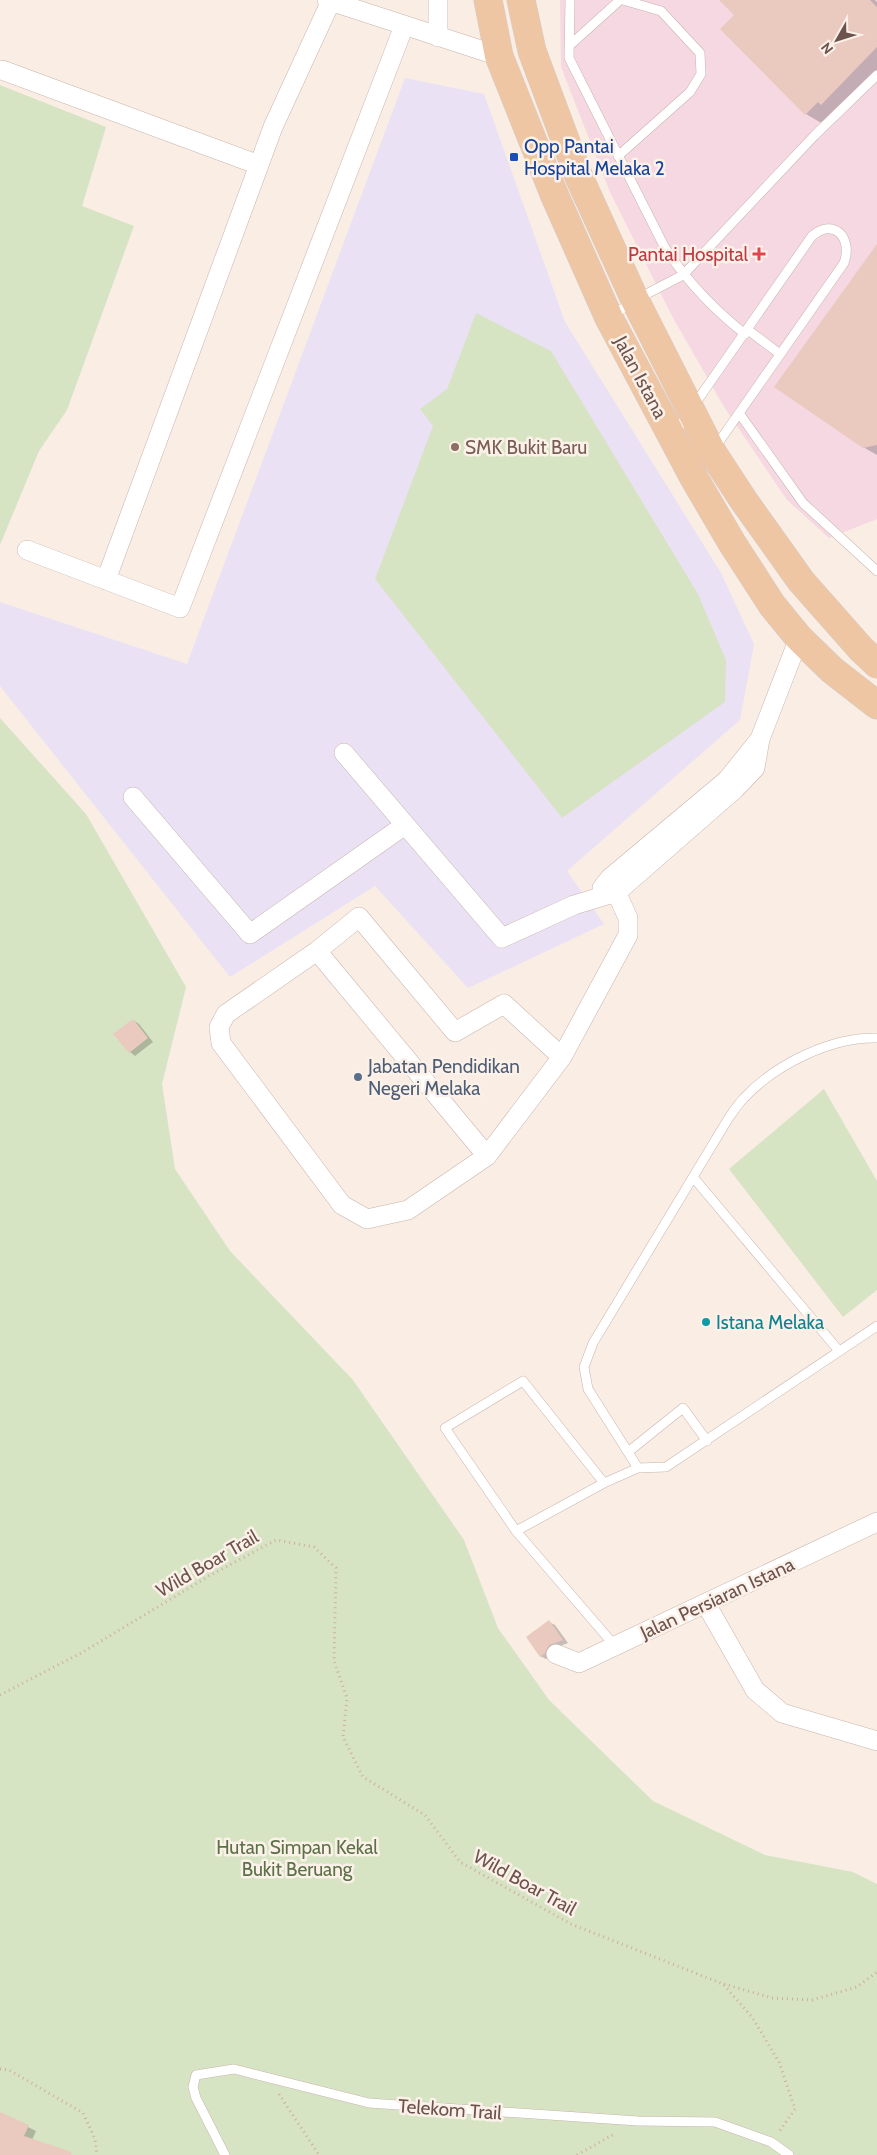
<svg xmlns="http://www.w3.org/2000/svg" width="877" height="2155" viewBox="0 0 877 2155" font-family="Cabin,sans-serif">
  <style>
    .education { fill: #eae1f5 }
    .medical { fill: #f5d8e1 }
    .green { fill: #d7e4c4 }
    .shadow { fill: #0003 }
    .building { fill: #eac9bf }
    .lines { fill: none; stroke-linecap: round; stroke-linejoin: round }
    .lane-casing { stroke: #c8b4ac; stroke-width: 10 }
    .street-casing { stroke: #c8b4ac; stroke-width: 20 }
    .primary-casing { stroke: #d3cbca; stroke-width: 29 }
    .path { stroke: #cfaca3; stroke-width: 3; stroke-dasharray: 1 4; stroke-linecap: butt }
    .lane { stroke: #fff; stroke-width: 9 }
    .street { stroke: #fff; stroke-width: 19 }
    .primary { stroke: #efc6a4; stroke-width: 28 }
    .transit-dot { fill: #1a4fb4; stroke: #fcf1e9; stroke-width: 2 }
    .health-dot { fill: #e0444e; stroke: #fcf1e9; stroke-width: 2 }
    .education-dot { fill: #8d6e63; stroke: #fcf1e9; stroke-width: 2 }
    .service-dot { fill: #5c6f8a; stroke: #fcf1e9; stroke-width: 2 }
    .culture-dot { fill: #0f9aa8; stroke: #fcf1e9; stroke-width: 2 }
    .labels { text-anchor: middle; stroke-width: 5; stroke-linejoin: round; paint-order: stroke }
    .transit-label { font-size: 19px; fill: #164399; stroke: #fcf1e9; text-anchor: start }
    .health-label { font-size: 19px; fill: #be3a42; stroke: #fcf1e9; text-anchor: end }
    .street-label { font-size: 19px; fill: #6d534d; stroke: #fcf1e9 }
    .education-label { font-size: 19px; fill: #785e54; stroke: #fcf1e9; text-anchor: start }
    .service-label { font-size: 19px; fill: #4e5e75; stroke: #fcf1e9; text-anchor: start }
    .culture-label { font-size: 19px; fill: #0d838f; stroke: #fcf1e9; text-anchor: start }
    .park-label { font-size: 19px; fill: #5b7147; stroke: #fcf1e9 }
  </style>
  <rect width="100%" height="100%" fill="#f9ede4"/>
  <path class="education" d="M 405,78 L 484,94 L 565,322 L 721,573 L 754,644 L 740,720 L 567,871 L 604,924 L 468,988 L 375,886 L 230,977 L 0,686 L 0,602 L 187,664 Z"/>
  <path class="medical" d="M 560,0 L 877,0 L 877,519 L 829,538 L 787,500 L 724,407 L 672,316 L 610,192 L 561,67 Z"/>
  <path class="green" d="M 0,85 L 106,127 L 82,206 L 134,226 L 67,410 L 39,451 L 0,545 Z
    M 476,313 L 551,351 L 698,594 L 726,660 L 725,702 L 562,818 L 375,579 L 433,426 L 420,409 L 447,389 Z
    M 0,718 L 86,814 L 186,987 L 162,1084 L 175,1169 L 230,1251 L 353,1380 L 464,1540 L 498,1628 L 549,1700 L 653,1801 L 765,1855 L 853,1872 L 877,1884 L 877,2155 L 0,2155 Z
    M 824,1089 L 877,1181 L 877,1290 L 843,1317 L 729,1169 Z"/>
  <path class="shadow" d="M 720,0 L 875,0 L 877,2 L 877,74 L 823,124 L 806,114 L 721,29 L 736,15 Z
    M 877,246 L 877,455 L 863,447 Z
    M 133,1020 L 139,1024 L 153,1042 L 135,1056 L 130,1052 L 115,1034 Z
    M 549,1622 L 555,1625 L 568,1643 L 555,1648 L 551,1656 L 546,1659 L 540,1656 Z
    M 0,2113 L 36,2131 L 32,2140 L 70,2155 L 0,2155 Z"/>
  <path class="building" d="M 719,0 L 870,0 L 877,7 L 877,47 L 821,105 L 818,102 L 805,115 L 720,29 L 734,15 Z
    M 877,244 L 877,445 L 863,448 L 774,387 Z
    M 133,1019 L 148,1038 L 129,1053 L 113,1034 Z
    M 549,1620 L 563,1640 L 549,1645 L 545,1653 L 540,1657 L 526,1637 Z
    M 0,2112 L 29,2125 L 24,2136 L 72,2152 L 71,2155 L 0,2155 Z"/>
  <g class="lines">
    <g class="lane-casing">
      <path id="lane" d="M 570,0 L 569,58 L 665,248 C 687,281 713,309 745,334
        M 569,46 L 620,0
        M 618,156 L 690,92 L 701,74 L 700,53 L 661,11 L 623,0
        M 612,316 L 635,300 L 683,275 L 814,136 L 877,75
        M 748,330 L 780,354
        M 739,413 L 803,503 L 877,571
        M 674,434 L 812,236 C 834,217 853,238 844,263 L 714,449
        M 693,1177 L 839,1351
        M 628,1452 L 683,1408 L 707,1441
        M 638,1468 L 588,1389 L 584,1367 L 593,1343 L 728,1119 C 733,1112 738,1104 744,1098 C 776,1064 831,1037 877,1038
        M 604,1483 L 523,1381 L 445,1428 L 516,1531 L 615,1646
        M 516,1531 L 604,1483 L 638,1468 L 666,1467 L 877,1326
        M 225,2155 L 196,2098 L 193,2087 L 196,2075 L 234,2069 L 369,2103 L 638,2121 L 715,2122 L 771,2142 L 789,2155"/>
    </g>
    <g class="street-casing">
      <path id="street" d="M 327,0 L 499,56
        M 438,37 L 438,0
        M 2,70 L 259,165
        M 27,550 L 180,608 L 404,26
        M 106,580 L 273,127 L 331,1
        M 344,753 L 502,938 L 574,905 L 617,892 L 735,789 L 755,768 L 760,739 L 799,638
        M 133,797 L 250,934 L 405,825
        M 602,888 L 610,878 L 727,780 L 760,739
        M 317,951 L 487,1156
        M 562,1057 L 504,1004 L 455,1032 L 359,917 L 317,951 L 226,1014 L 219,1027 L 221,1043 L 342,1205 L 367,1219 L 408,1210 L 487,1156 L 562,1057 L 628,935 L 628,918 L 610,878
        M 706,1604 L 755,1690 L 782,1713 L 877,1741
        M 556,1654 L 579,1663 L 877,1522"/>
    </g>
    <g class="primary-casing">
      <path id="primary" d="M 488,0 L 499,56 L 554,194 L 609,318 L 694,478 L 732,543 L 772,605 L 799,638 L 832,670 L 877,705
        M 521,0 L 532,51 L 579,177 L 635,300 L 712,452 L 744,501 L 801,581 L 861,649 L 877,664"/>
    </g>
    <path class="path" d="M 0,1695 L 83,1652 L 209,1576 L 276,1540 L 314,1547 L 336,1568 L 334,1661 L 347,1698 L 343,1737 L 363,1777 L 425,1815 L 460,1862 L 571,1924 L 723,1984 L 752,2017 L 779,2062 L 795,2109 L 779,2132
      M 724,1984 L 772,1998 L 812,2000 L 857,1987 L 877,1972
      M 0,2069 L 9,2070 L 83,2113 L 95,2139 L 97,2155
      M 279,2094 L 319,2155
      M 577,2155 L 616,2133"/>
    <use href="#lane" class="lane"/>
    <use href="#street" class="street"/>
    <use href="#primary" class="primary"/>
  </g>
  <rect class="transit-dot" x="509" y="152" width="10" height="10" rx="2.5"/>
  <path class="health-dot" d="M756.5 246.5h5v5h5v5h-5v5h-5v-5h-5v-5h5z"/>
  <circle class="education-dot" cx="455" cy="447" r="5"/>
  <circle class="service-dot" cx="358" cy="1077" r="5"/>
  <circle class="culture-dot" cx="706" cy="1322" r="5"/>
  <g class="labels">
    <g class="transit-label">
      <text x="524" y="153">Opp Pantai<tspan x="524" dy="22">Hospital Melaka 2</tspan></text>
    </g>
    <g class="health-label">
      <text x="748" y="261">Pantai Hospital</text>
    </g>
    <g class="street-label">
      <text transform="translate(641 377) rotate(62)" y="7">Jalan Istana</text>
      <text transform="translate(207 1563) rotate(-30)" y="7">Wild Boar Trail</text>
      <text transform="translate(717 1598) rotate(-25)" y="7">Jalan Persiaran Istana</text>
      <text transform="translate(525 1882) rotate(29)" y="7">Wild Boar Trail</text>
      <text transform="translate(450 2109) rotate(4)" y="7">Telekom Trail</text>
    </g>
    <g class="education-label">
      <text x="465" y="454">SMK Bukit Baru</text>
    </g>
    <g class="service-label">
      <text x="368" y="1073">Jabatan Pendidikan<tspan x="368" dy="22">Negeri Melaka</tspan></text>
    </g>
    <g class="culture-label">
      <text x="716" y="1329">Istana Melaka</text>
    </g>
    <g class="park-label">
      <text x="297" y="1854">Hutan Simpan Kekal<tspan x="297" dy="22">Bukit Beruang</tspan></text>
    </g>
  </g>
  <g transform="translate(837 40) rotate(231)" stroke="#fcf1e9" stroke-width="4" paint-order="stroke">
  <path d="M0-4L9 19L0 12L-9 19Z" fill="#6d534d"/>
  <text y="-8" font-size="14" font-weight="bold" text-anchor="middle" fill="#6d534d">N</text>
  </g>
</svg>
